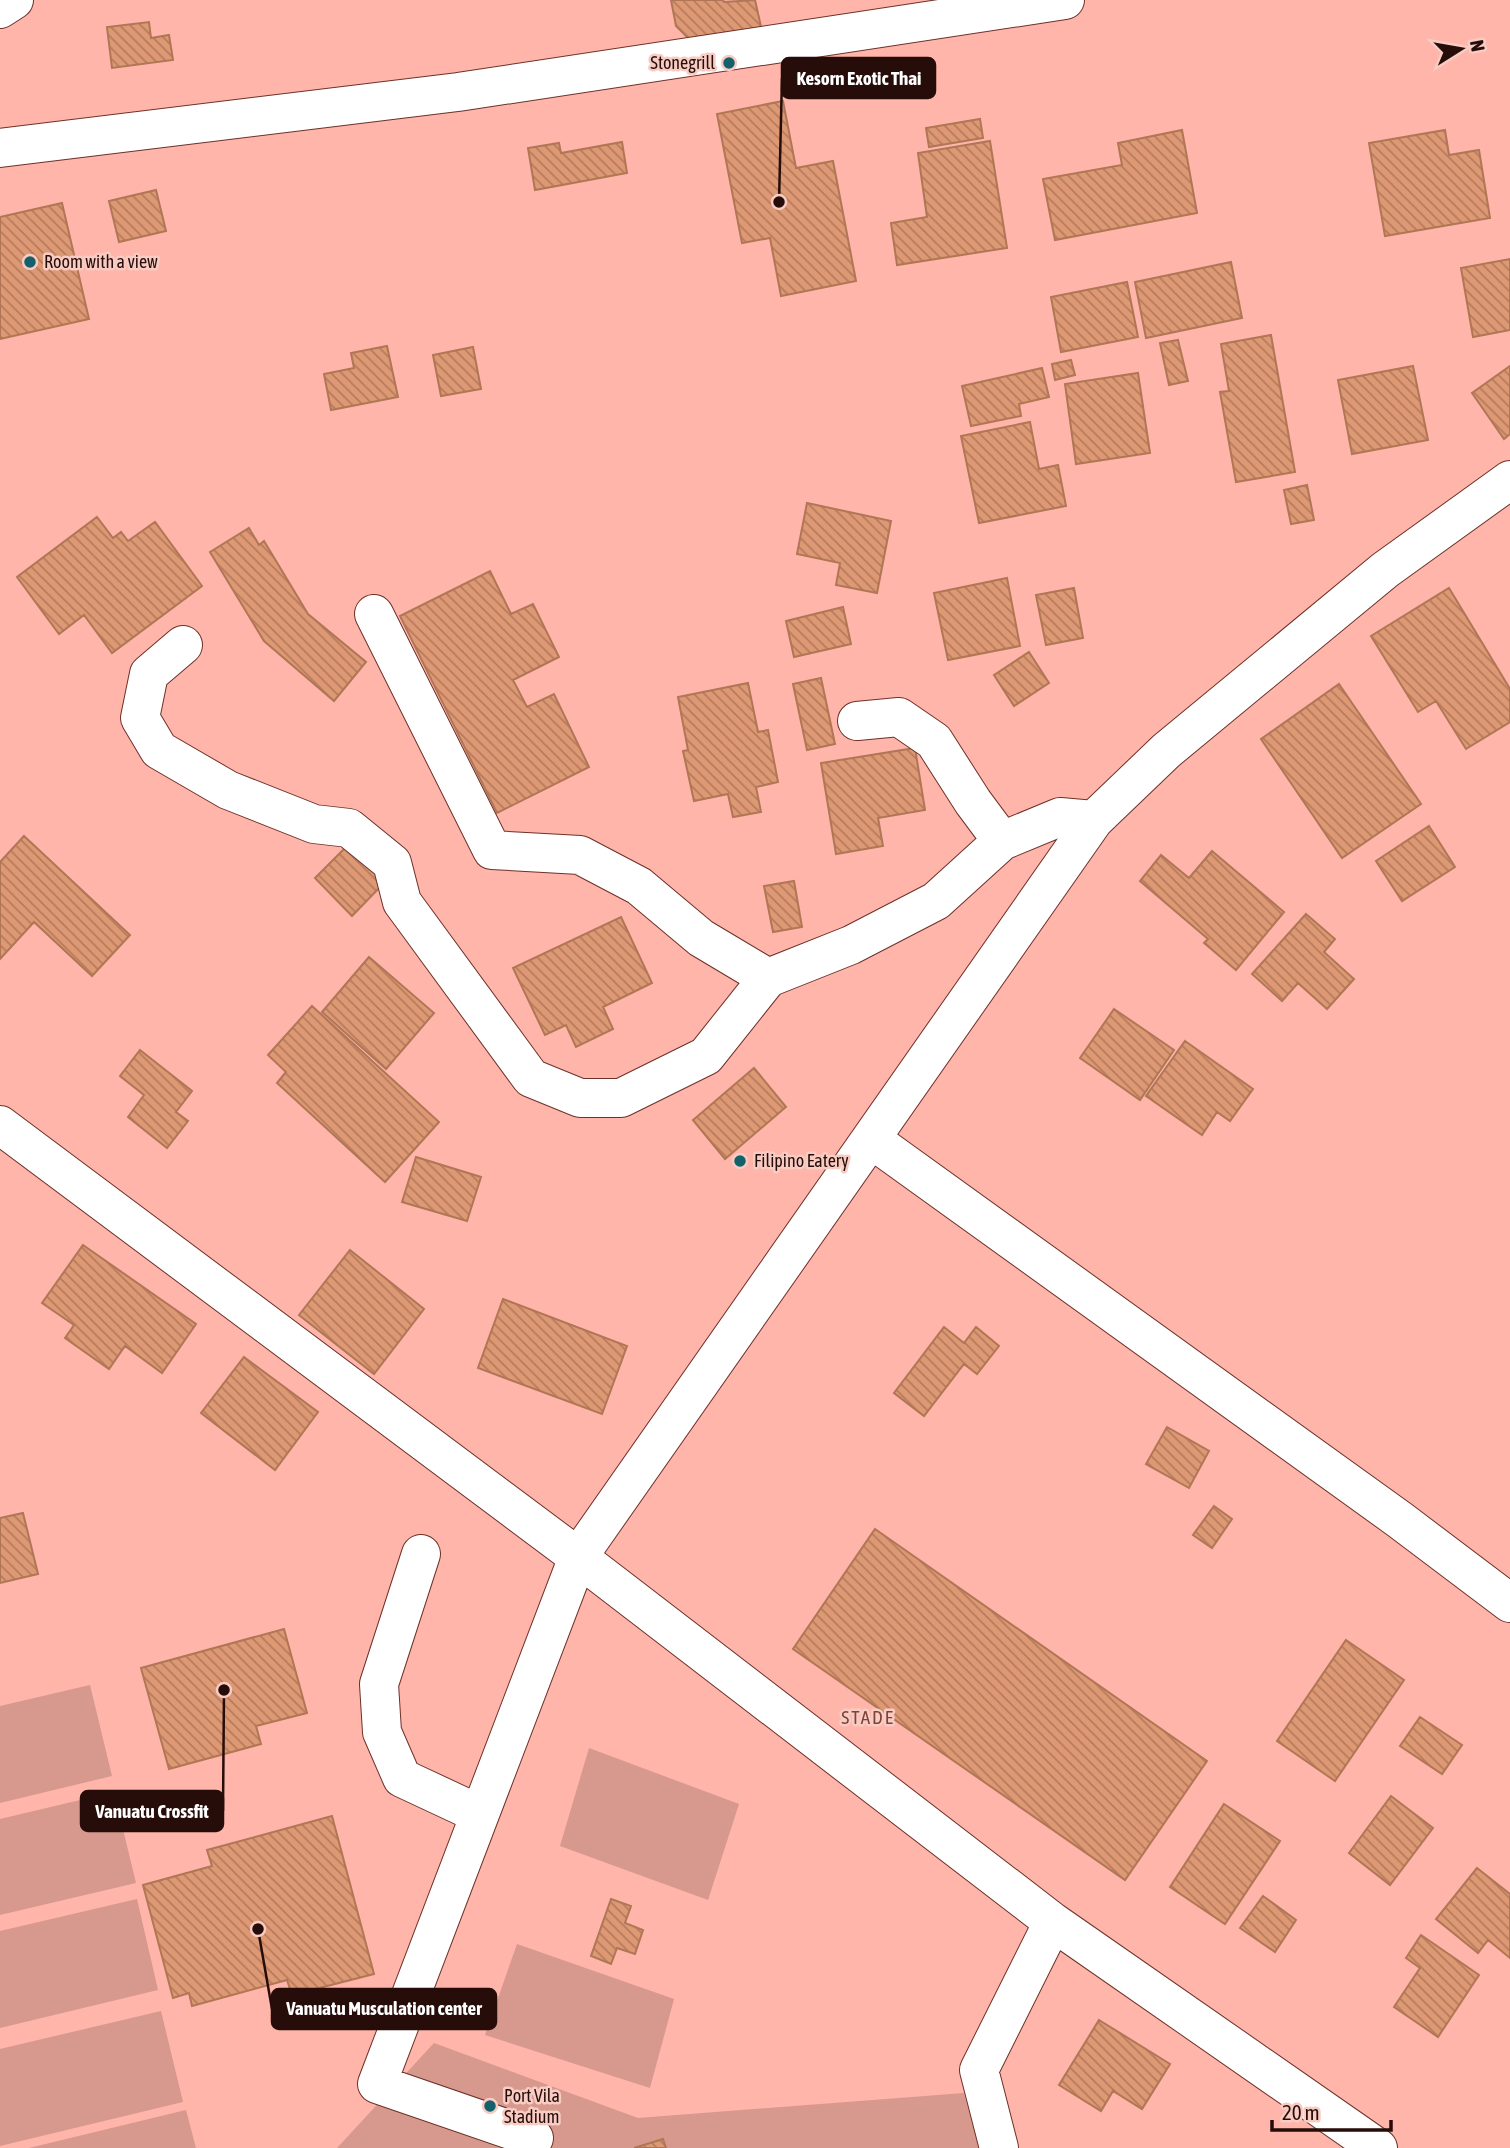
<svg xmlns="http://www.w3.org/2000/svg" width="1510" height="2148" viewBox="0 0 1510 2148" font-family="'Asap Condensed',sans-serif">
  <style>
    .pitch { fill: #d7988d }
    .building { fill: url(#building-back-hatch); stroke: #b07655; stroke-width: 2 }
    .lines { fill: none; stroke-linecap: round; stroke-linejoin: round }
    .minor-casing { stroke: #6d3129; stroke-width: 40 }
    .major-casing { stroke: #6d3129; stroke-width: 40 }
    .minor { stroke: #fff; stroke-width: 38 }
    .major { stroke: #fff; stroke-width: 38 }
    .poi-dot { fill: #14616c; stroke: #f8cbc3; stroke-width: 2.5 }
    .labels { text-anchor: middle; stroke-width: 5; stroke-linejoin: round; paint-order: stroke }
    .poi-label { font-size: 18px; fill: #260d09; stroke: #f8cbc3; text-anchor: start }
    .neighbourhood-label { font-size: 19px; letter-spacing: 2px; fill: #7f4138; stroke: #f8cbc3 }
    .leader { fill: none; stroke: #260d09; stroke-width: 2.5 }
    .callout-dot { fill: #260d09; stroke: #f8cbc3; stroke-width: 2.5 }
    .callout { fill: #260d09; stroke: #260d09; stroke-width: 2.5 }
    .callout-label { font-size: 19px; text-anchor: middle; font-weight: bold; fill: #fff }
  </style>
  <defs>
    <pattern id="building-back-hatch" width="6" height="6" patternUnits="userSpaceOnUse" patternTransform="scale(1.75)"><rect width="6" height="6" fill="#de9974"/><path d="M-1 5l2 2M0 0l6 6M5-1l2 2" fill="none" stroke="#b47b5d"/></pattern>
  </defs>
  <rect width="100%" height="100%" fill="#ffb5a9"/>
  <path class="pitch" d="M 90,1685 L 112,1776 L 0,1803 L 0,1706 Z
    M 589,1748 L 739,1804 L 708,1900 L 560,1846 Z
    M 114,1792 L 136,1883 L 0,1915 L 0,1819 Z
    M 137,1899 L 158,1990 L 0,2028 L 0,1931 Z
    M 517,1944 L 674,1999 L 650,2088 L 485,2035 Z
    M 161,2011 L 183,2102 L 0,2146 L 0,2049 Z
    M 434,2043 L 638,2118 L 964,2093 L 979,2148 L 337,2148 Z
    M 186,2110 L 196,2148 L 29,2148 Z"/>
  <path class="building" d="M 671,0 L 723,0 L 724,2 L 755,0 L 762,31 L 694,44 L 676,26 Z
    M 149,22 L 151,38 L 169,35 L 173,60 L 112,68 L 107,27 Z
    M 783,101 L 796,168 L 833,161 L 856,281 L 781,296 L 770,238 L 742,243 L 717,114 Z
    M 980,119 L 983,138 L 929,147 L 926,128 Z
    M 1182,130 L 1197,213 L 1055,240 L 1043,179 L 1122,165 L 1118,143 Z
    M 1445,130 L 1449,155 L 1479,150 L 1490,218 L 1385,236 L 1369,143 Z
    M 990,141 L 1007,248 L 897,265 L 891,223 L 927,217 L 918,153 Z
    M 622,142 L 627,173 L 535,190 L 528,148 L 559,143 L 561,153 Z
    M 156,190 L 166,231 L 119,242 L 109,201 Z
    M 62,203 L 89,319 L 0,339 L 0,217 Z
    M 1510,259 L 1510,330 L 1473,337 L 1461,268 Z
    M 1231,262 L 1242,318 L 1146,338 L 1135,282 Z
    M 1127,282 L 1138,337 L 1061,352 L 1051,297 Z
    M 1271,335 L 1295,472 L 1236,482 L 1220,392 L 1229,391 L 1221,344 Z
    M 1178,340 L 1188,381 L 1169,385 L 1160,343 Z
    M 387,346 L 398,397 L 331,410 L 324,374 L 354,368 L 351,353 Z
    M 473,347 L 481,389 L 441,396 L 433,355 Z
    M 1071,360 L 1075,375 L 1055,380 L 1052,364 Z
    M 1413,366 L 1428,440 L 1352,454 L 1338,380 Z
    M 1510,366 L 1510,434 L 1504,439 L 1472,393 Z
    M 1042,368 L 1049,397 L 1019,404 L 1021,416 L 971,426 L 962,386 Z
    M 1138,373 L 1150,453 L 1076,464 L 1065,384 Z
    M 1030,422 L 1039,469 L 1058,465 L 1066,506 L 979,523 L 961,436 Z
    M 1307,485 L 1314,520 L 1291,524 L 1284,490 Z
    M 807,503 L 891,521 L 877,593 L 836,585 L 840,563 L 797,554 Z
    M 97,517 L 113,538 L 121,532 L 128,541 L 155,522 L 202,586 L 112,653 L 84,615 L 59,634 L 17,577 Z
    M 249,528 L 259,545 L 264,541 L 308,614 L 366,662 L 334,701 L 264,641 L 210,552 Z
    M 490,571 L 511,614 L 533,604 L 559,657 L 513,680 L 527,707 L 554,694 L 589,767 L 497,813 L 400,616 Z
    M 1007,578 L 1020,646 L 948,660 L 934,593 Z
    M 1074,588 L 1083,638 L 1046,645 L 1036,595 Z
    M 1449,588 L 1510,689 L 1510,722 L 1466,749 L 1436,701 L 1418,712 L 1371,636 Z
    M 843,607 L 851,644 L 794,657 L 786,621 Z
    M 1029,652 L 1049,683 L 1014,706 L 994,675 Z
    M 821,678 L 835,744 L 807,750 L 793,684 Z
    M 748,683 L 758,732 L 768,730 L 778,782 L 756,787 L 761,812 L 733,817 L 728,794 L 694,801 L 683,751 L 688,750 L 678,697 Z
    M 1339,684 L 1421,804 L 1342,858 L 1261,739 Z
    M 915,748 L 925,810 L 878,818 L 883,846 L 836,854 L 821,763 Z
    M 1429,826 L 1455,867 L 1402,901 L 1376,861 Z
    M 24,836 L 130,935 L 92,976 L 34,922 L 0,959 L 0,862 Z
    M 350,843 L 386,881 L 352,916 L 315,878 Z
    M 1212,851 L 1284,912 L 1236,970 L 1204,943 L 1208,939 L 1140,881 L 1161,855 L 1189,878 Z
    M 794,881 L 802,927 L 773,932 L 764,886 Z
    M 1306,914 L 1335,939 L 1324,952 L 1354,979 L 1327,1009 L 1298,983 L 1282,1001 L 1252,974 Z
    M 621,917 L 652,983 L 603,1007 L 613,1029 L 576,1047 L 566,1025 L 545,1035 L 513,968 Z
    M 369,957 L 434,1013 L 386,1069 L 322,1012 Z
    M 312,1006 L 439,1122 L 385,1182 L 277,1083 L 286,1072 L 268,1055 Z
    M 1114,1009 L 1174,1050 L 1140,1100 L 1080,1058 Z
    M 1185,1041 L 1253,1089 L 1230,1121 L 1217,1112 L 1202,1135 L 1146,1096 Z
    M 140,1050 L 192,1091 L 176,1112 L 188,1121 L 167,1148 L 128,1117 L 144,1095 L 120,1076 Z
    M 754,1068 L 786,1107 L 725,1159 L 693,1120 Z
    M 416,1157 L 481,1177 L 467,1221 L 402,1202 Z
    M 83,1245 L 196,1324 L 162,1373 L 125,1346 L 109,1369 L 65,1338 L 74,1325 L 42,1303 Z
    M 350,1250 L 424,1309 L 374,1374 L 299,1315 Z
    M 503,1299 L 627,1346 L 602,1414 L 478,1368 Z
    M 944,1327 L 964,1343 L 976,1327 L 999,1346 L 977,1374 L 964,1364 L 924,1416 L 894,1393 Z
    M 244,1357 L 318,1412 L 275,1470 L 201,1413 Z
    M 1167,1427 L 1209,1451 L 1189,1488 L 1146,1464 Z
    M 1214,1506 L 1232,1519 L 1212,1548 L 1193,1535 Z
    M 23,1513 L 38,1574 L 0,1583 L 0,1518 Z
    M 875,1529 L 1207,1761 L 1125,1880 L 793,1649 Z
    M 284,1629 L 307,1713 L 256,1726 L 261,1744 L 169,1769 L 141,1668 Z
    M 1346,1640 L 1404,1680 L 1335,1781 L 1277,1741 Z
    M 1420,1717 L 1462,1745 L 1442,1774 L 1400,1746 Z
    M 1391,1796 L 1433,1828 L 1390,1885 L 1349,1853 Z
    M 1224,1804 L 1280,1841 L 1225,1924 L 1170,1887 Z
    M 332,1816 L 374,1974 L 292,1995 L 287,1980 L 192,2006 L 189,1993 L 173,1998 L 143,1885 L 212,1866 L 207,1850 Z
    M 1477,1868 L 1510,1894 L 1510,1958 L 1488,1940 L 1478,1953 L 1436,1919 Z
    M 1263,1896 L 1296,1920 L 1275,1952 L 1240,1928 Z
    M 611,1899 L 631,1906 L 625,1923 L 643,1930 L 635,1954 L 617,1948 L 611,1964 L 591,1956 Z
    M 1421,1935 L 1479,1975 L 1438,2037 L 1394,2007 L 1420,1968 L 1406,1958 Z
    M 1099,2020 L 1170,2064 L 1142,2109 L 1113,2091 L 1101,2111 L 1059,2085 Z
    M 663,2139 L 666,2148 L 634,2148 Z"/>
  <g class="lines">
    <g class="minor-casing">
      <path id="minor" d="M 0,148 L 458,92 L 1065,0
        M 374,614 L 492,850 L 580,855 L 639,886 L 701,938 L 768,978 L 851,945 L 936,901 L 1002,841 L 1060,817 L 1094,820
        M 183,645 L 149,674 L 140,718 L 159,750 L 228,790 L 314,824 L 349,828 L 392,863 L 402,902 L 531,1078 L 580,1098 L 621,1098 L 706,1056 L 768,978
        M 857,721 L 899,717 L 934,741 L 973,802 L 1002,841
        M 0,1125 L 578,1557 L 1053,1922 L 1378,2148
        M 871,1139 L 1400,1520 L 1510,1603
        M 421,1554 L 379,1684 L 382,1732 L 402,1778 L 479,1814
        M 534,2138 L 377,2084 L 578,1557 L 1094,820 L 1166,751 L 1385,570 L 1510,480
        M 999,2148 L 979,2070 L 1053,1922"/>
    </g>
    <g class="major-casing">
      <path id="major" d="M 0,9 L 14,0"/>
    </g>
    <use href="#minor" class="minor"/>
    <use href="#major" class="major"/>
  </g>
  <g class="poi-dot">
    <circle cx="729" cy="63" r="7"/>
    <circle cx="30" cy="262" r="7"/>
    <circle cx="740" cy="1161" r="7"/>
    <circle cx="490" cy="2106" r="7"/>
  </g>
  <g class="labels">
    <g class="poi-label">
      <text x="715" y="69" text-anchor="end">Stonegrill</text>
      <text x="44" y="268">Room with a view</text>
      <text x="754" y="1167">Filipino Eatery</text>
      <text x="504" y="2102">Port Vila<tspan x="504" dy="21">Stadium</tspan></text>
    </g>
    <g class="neighbourhood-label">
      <text x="868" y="1724">STADE</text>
    </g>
  </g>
  <path class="leader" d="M779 202L782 78M224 1690L223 1811M258 1929L272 2009"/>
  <g class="callout-dot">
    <circle cx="779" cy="202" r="7"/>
    <circle cx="224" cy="1690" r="7"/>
    <circle cx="258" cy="1929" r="7"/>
  </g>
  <g class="callout">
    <rect x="782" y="58" width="153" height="40" rx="7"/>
    <rect x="81" y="1791" width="142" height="40" rx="7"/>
    <rect x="272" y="1989" width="224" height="40" rx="7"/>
  </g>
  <g class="callout-label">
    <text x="859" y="85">Kesorn Exotic Thai</text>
    <text x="152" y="1818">Vanuatu Crossfit</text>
    <text x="384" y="2015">Vanuatu Musculation center</text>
  </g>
  <g transform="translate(1461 49) rotate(79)" stroke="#f8cbc3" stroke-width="5" paint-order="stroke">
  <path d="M0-5L12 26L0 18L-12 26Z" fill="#260d09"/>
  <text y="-10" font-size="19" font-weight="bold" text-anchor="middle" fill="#260d09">N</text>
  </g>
  <path d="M1272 2120v10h119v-10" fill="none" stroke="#260d09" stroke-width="3.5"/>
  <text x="1282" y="2120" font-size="21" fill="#260d09" stroke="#f8cbc3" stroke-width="5" paint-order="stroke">20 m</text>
</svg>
